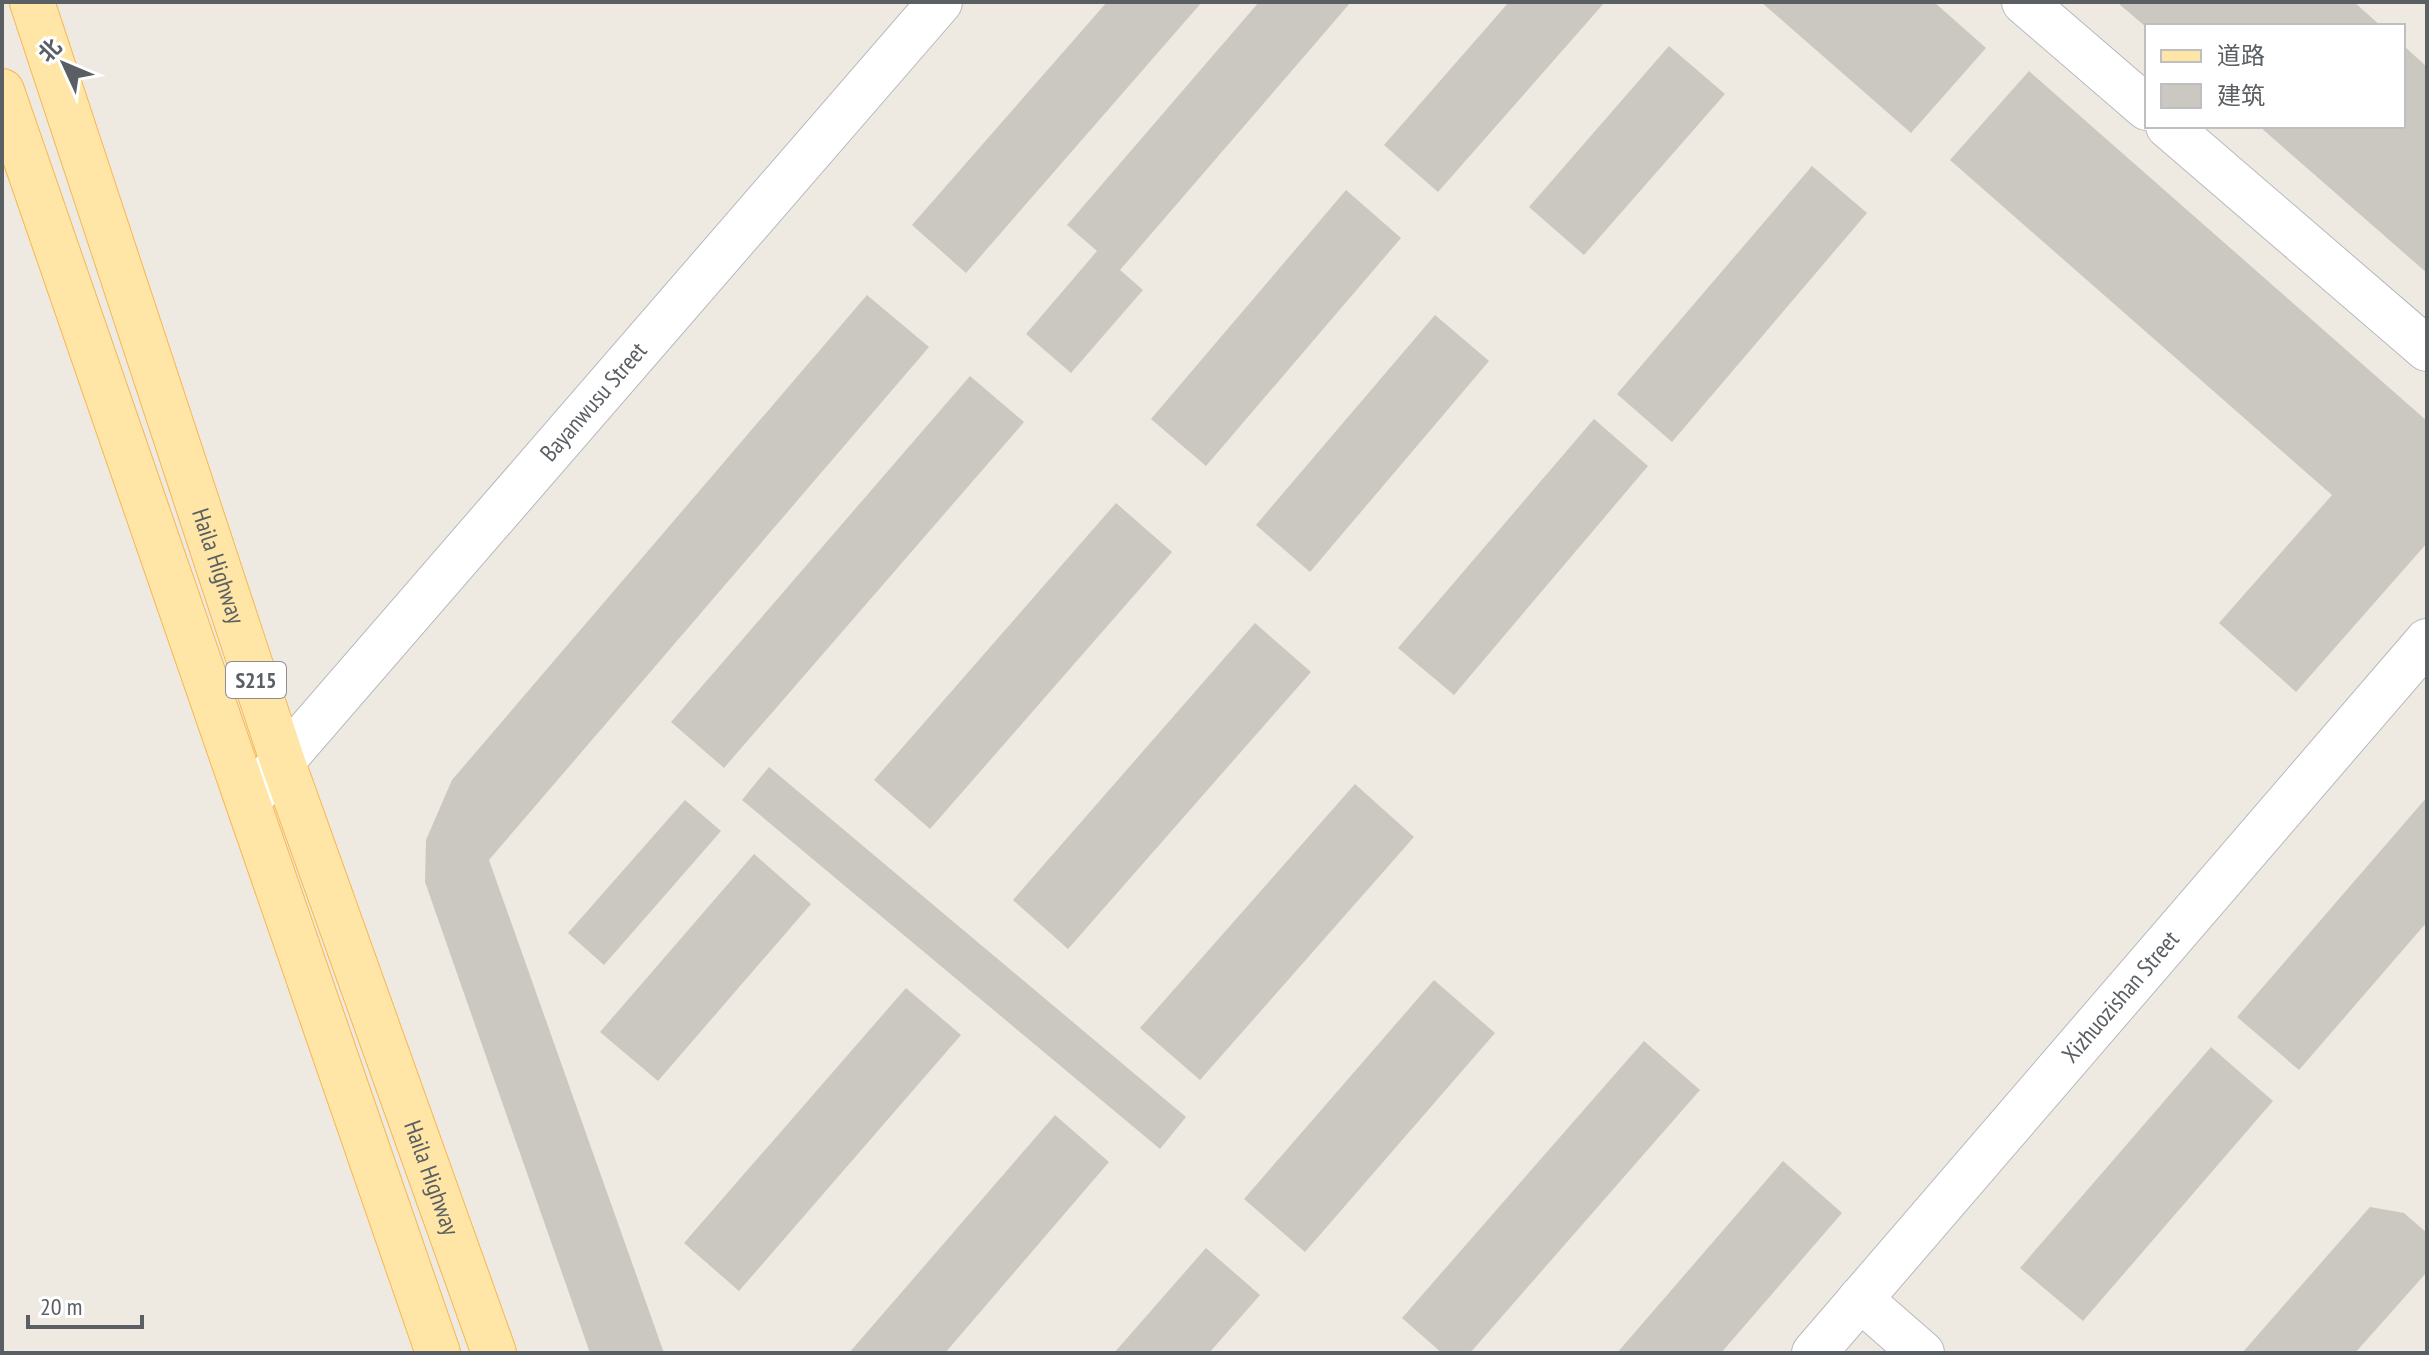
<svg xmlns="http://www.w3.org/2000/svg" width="2429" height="1355" viewBox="0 0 2429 1355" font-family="'PT Sans Narrow','Noto Sans SC',sans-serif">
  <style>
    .building { fill: #cbc7c1 }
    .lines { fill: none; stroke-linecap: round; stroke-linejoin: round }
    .minor-casing { stroke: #b5b9bd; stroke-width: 46 }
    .major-casing { stroke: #f9b64f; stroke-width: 46 }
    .minor { stroke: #fff; stroke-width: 44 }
    .major { stroke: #ffe6a6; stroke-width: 44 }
    .labels { text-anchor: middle; stroke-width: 6; stroke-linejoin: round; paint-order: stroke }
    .shield { fill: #fff; stroke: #8c8f92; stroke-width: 2 }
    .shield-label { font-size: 22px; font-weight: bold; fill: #5a5f64 }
    .street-label { font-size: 24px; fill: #5a5f64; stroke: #fff }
  </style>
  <rect width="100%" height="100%" fill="#eeeae2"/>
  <path class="building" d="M 1107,2 L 1202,2 L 966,273 L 912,225 Z
    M 1259,2 L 1351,2 L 1120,270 L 1143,290 L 1071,373 L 1026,334 L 1097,251 L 1067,225 Z
    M 1509,2 L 1605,2 L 1438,192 L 1384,145 Z
    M 1761,2 L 1934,2 L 1986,48 L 1911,133 Z
    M 2117,2 L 2354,2 L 2381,26 L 2147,26 L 2147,28 Z
    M 2403,45 L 2427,67 L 2427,273 L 2259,126 L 2403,126 Z
    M 1669,46 L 1725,94 L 1584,255 L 1529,207 Z
    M 2029,71 L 2427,421 L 2427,543 L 2296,692 L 2219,623 L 2332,495 L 1950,160 Z
    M 1812,166 L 1867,213 L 1672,442 L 1617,394 Z
    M 1346,190 L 1401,238 L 1206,466 L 1151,419 Z
    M 867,295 L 929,347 L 489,860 L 664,1353 L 590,1353 L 425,882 L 426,840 L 452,780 Z
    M 1435,315 L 1489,361 L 1310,572 L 1256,525 Z
    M 970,376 L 1024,422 L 724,768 L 671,722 Z
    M 1594,419 L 1648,466 L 1454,695 L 1398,648 Z
    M 1116,503 L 1172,552 L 930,829 L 874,780 Z
    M 1255,623 L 1311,672 L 1068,949 L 1013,900 Z
    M 769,767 L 1186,1117 L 1160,1149 L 742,800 Z
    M 1355,784 L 1414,837 L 1200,1080 L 1140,1028 Z
    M 2427,797 L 2427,922 L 2299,1070 L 2237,1017 Z
    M 685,800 L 721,831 L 604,965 L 568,933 Z
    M 754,854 L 811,904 L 658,1081 L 600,1032 Z
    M 1434,980 L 1495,1033 L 1305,1252 L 1244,1199 Z
    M 906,988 L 961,1035 L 739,1291 L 684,1243 Z
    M 1644,1041 L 1700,1090 L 1470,1353 L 1442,1353 L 1402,1318 Z
    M 2211,1047 L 2273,1101 L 2083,1321 L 2020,1268 Z
    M 1055,1115 L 1109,1162 L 945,1353 L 849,1353 Z
    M 1783,1161 L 1842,1213 L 1721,1353 L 1617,1353 Z
    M 2370,1207 L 2404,1213 L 2427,1233 L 2427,1272 L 2355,1353 L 2242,1353 Z
    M 1206,1248 L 1260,1295 L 1209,1353 L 1114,1353 Z"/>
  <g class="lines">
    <g class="minor-casing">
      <g id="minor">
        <path d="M 2024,2 L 2147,108"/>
        <path d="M 2168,126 L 2427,349"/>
        <path id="s1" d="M 248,801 L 940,2"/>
        <path d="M 1860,1299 L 1922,1353"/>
        <path id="s2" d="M 1814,1353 L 2427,641"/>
      </g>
    </g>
    <g class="major-casing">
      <g id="major">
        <path id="s3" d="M 32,2 L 283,763 L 494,1353"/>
        <path d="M 2,91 L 438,1353"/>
      </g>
    </g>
    <use href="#minor" class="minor"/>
    <use href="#major" class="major"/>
  </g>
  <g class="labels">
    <rect class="shield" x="226" y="662" width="60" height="36" rx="6"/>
    <g class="shield-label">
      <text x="256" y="688">S215</text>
    </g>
    <g class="street-label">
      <text dy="8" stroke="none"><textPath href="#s1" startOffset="528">Bayanwusu Street</textPath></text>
      <text dy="8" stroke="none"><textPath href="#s3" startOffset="594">Haila Highway</textPath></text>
      <text dy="8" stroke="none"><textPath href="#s2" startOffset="470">Xizhuozishan Street</textPath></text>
      <text dy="8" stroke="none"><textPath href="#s3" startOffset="1242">Haila Highway</textPath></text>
    </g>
  </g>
  <rect width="2429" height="1355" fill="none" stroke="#5a5f64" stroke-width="8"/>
  <rect x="2145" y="24" width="260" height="104" fill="#ffffff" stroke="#bdbfc1" stroke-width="2"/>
  <rect x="2161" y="50" width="40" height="12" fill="#ffe6a6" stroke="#bdbfc1" stroke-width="2"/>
  <text x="2217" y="64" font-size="24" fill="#5a5f64">道路</text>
  <rect x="2161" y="84" width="40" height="24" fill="#cbc7c1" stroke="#bdbfc1" stroke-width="2"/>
  <text x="2217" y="104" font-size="24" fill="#5a5f64">建筑</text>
  <g transform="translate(64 64) rotate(314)" stroke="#ffffff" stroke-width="6" paint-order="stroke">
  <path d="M0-6L14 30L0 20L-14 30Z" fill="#5a5f64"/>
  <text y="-12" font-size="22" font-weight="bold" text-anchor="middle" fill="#5a5f64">北</text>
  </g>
  <path d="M28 1315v12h114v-12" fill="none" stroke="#5a5f64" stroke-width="4"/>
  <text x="40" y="1315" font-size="24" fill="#5a5f64" stroke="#ffffff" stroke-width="6" paint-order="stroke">20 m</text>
</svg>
